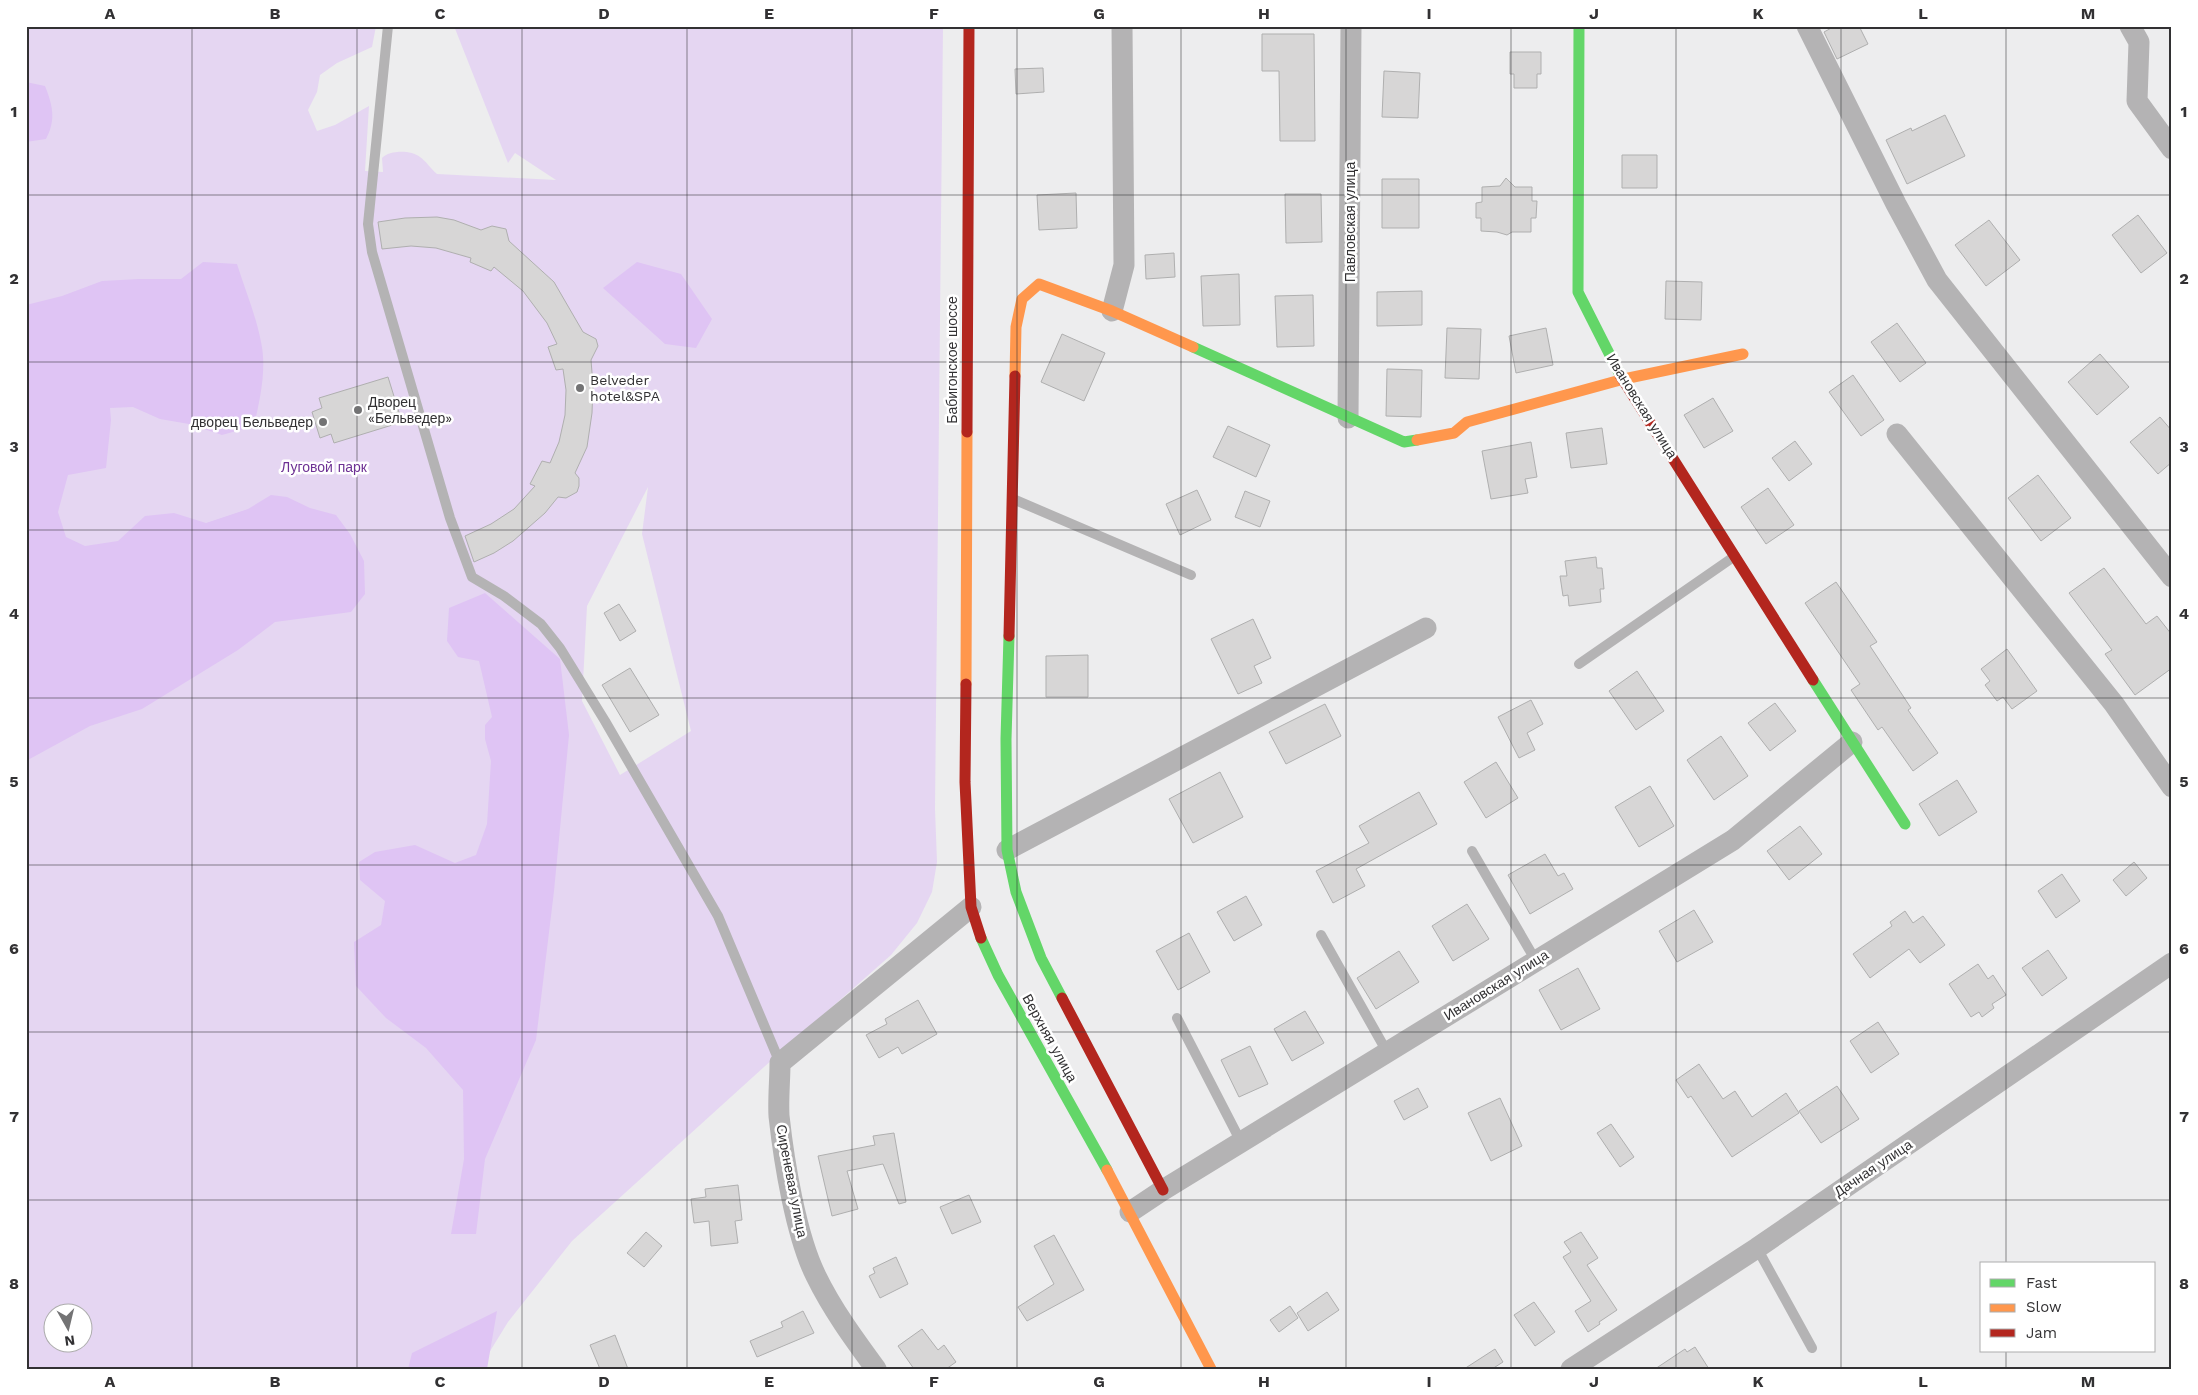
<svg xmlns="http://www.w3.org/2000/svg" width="2198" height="1395" viewBox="0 0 2198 1395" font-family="'Work Sans',sans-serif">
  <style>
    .green { fill: #e5d6f2; fill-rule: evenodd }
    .forest { fill: #dfc4f4 }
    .building { fill: #d7d6d6; stroke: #afafaf }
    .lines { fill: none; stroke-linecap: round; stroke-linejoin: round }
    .lane { stroke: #b4b3b4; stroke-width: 10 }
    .street { stroke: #b4b3b4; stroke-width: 21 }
    .fast { stroke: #63d668; stroke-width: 11 }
    .slow { stroke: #ff974d; stroke-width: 11 }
    .jam { stroke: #b3261e; stroke-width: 11 }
    .grid { fill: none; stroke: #323133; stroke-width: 1; stroke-opacity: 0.55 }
    .poi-dot { fill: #737374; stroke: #fff; stroke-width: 2 }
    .labels { text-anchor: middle; stroke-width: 5; stroke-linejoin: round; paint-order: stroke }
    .street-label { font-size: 14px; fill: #323133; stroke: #fff }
    .poi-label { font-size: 14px; fill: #323133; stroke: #fff; text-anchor: start }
    .park-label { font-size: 14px; fill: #6e3194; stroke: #fff }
    .neatline { fill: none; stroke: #323133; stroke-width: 2 }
    .grid-label { font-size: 16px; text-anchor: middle; font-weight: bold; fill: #323133 }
  </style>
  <rect width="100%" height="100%" fill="#ededee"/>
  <path class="green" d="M 26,26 L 376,26 L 372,47 L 337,63 L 320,75 L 317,92 L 308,110 L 317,131 L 335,125 L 369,106 L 365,171 L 383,172 L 382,158 C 390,150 411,150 420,157 C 426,161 431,169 437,174 L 556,180 L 515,153 L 508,163 L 454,26 L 943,26 L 935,809 L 937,862 L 932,892 L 917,923 L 891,955 L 764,1067 L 572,1241 L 508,1322 L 479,1369 L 26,1369 ZM 648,487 L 642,534 L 691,731 L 620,775 L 582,701 L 587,606 ZM 52,1312 L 82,1312 L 82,1342 L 52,1342 Z"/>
  <path class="forest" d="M 26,82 L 45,86 C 53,106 56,120 46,139 L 26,142 Z
    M 203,262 L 237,264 C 245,290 256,315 261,342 C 267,369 260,399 254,426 L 222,435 L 189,424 L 160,419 L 133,407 L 110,408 L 111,420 L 106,468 L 68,475 L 58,512 L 66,537 L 85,546 L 118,541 L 145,516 L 174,513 L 206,523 L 248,509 L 271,495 L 287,497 L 310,508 L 336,515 L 350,534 L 364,561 L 365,594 L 351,612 L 275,622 L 238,650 L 142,709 L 90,726 L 26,761 L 26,305 L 62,296 L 102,281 L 139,279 L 181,279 Z
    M 637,262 L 681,274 L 712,319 L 696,348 L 665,344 L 603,288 Z
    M 485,593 L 560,659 L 569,735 L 554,891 L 536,1040 L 485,1159 L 476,1234 L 451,1234 L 464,1159 L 463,1090 L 426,1048 L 386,1018 L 356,986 L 354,942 L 381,925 L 385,901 L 360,880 L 359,862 L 375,852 L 415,845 L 455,863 L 476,855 L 487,824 L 491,761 L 485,739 L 485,725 L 492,717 L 479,661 L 458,657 L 447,641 L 449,608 Z
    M 497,1311 L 487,1369 L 408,1369 L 412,1353 Z"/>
  <path class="building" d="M 1835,26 L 1859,26 L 1868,44 L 1837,59 L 1824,32 Z
    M 1262,34 L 1314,34 L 1315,141 L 1280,141 L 1279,71 L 1262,71 Z
    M 1510,52 L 1541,52 L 1541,74 L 1537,74 L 1537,88 L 1514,88 L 1514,74 L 1510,74 Z
    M 1043,68 L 1044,92 L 1016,94 L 1015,69 Z
    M 1384,71 L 1420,73 L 1418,118 L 1382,117 Z
    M 1945,115 L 1965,156 L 1907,184 L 1886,140 L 1911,128 L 1912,131 Z
    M 1622,155 L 1657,155 L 1657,188 L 1622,188 Z
    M 1506,178 L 1515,187 L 1532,187 L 1532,201 L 1537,201 L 1536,218 L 1531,218 L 1531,232 L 1512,232 L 1507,235 L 1497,232 L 1481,231 L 1481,218 L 1476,218 L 1476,203 L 1482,202 L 1482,187 L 1500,186 Z
    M 1382,179 L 1419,179 L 1419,228 L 1382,228 Z
    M 1076,193 L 1077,228 L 1039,230 L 1037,195 Z
    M 1285,194 L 1321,194 L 1322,242 L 1286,243 Z
    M 2138,215 L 2167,253 L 2141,273 L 2112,235 Z
    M 437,217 L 454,220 L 481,230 L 492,226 L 506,229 L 509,241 L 554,282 L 583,332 L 596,339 L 598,346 L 591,360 L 593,385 L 592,413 L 587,447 L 575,473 L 579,478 L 579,486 L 577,492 L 566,498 L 558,497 L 545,513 L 513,541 L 494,553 L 474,562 L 465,536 L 491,524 L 514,509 L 535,486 L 530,484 L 542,461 L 550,463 L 559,442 L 565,415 L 566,390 L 563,369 L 556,370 L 548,347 L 557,344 L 547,323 L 523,291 L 494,267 L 491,271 L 470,262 L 471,258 L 436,248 L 411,246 L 382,249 L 378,222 L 405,218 Z
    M 1989,220 L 2020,260 L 1986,286 L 1955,245 Z
    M 1174,253 L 1175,277 L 1146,279 L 1145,255 Z
    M 1239,274 L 1240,325 L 1203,326 L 1201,276 Z
    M 1666,281 L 1702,282 L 1701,320 L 1665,319 Z
    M 1422,291 L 1422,325 L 1377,326 L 1377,292 Z
    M 1313,295 L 1314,346 L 1277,347 L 1275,296 Z
    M 1897,323 L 1926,363 L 1900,382 L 1871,342 Z
    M 1447,328 L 1481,329 L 1479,379 L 1445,378 Z
    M 1546,328 L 1553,365 L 1516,373 L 1509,336 Z
    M 1062,334 L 1105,353 L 1084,401 L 1041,382 Z
    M 2100,354 L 2129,387 L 2097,415 L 2068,382 Z
    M 1387,369 L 1422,370 L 1421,417 L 1386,416 Z
    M 1853,375 L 1884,420 L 1861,436 L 1829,392 Z
    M 388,377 L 402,422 L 334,443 L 331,434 L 320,438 L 312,412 L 322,408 L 319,398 Z
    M 1713,398 L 1733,431 L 1704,448 L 1684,415 Z
    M 2160,417 L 2172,431 L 2172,462 L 2158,474 L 2130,442 Z
    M 1228,426 L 1270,445 L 1256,477 L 1213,457 Z
    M 1602,428 L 1607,464 L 1571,468 L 1566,433 Z
    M 1795,441 L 1812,464 L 1789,481 L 1772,458 Z
    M 1531,442 L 1537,477 L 1525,479 L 1528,493 L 1491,499 L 1482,451 Z
    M 2038,475 L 2071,518 L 2041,541 L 2008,498 Z
    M 1768,488 L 1794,525 L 1766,544 L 1741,507 Z
    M 1197,490 L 1211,520 L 1180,535 L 1166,504 Z
    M 1245,491 L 1270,501 L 1260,527 L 1235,517 Z
    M 1596,557 L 1597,568 L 1602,568 L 1604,589 L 1600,589 L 1601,602 L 1569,606 L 1568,595 L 1563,596 L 1560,576 L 1567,576 L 1565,561 Z
    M 2104,568 L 2146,624 L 2157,616 L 2172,635 L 2172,668 L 2135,695 L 2105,654 L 2112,650 L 2069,593 Z
    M 1836,582 L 1877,642 L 1870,646 L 1911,708 L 1908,710 L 1938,753 L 1913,771 L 1882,727 L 1878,730 L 1851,690 L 1860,684 L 1805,603 Z
    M 619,604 L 636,631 L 620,641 L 604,613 Z
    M 1253,619 L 1271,658 L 1254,666 L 1262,683 L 1238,694 L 1211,639 Z
    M 2007,649 L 2037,691 L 2012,709 L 2003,697 L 1997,701 L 1985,685 L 1990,681 L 1981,669 Z
    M 1088,655 L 1088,697 L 1046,697 L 1046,656 Z
    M 630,668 L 659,715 L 630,732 L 602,685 Z
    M 1637,671 L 1664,711 L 1636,730 L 1609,691 Z
    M 1531,700 L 1543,724 L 1527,733 L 1535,750 L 1519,758 L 1498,717 Z
    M 1775,703 L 1796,731 L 1770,751 L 1748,723 Z
    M 1325,704 L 1341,736 L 1286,764 L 1269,732 Z
    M 1721,736 L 1748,776 L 1714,800 L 1687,760 Z
    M 1496,762 L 1518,798 L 1486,818 L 1464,782 Z
    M 1220,772 L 1243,817 L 1193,843 L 1169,799 Z
    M 1957,780 L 1977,812 L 1939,836 L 1919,804 Z
    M 1650,786 L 1674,826 L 1639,847 L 1615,807 Z
    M 1419,792 L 1437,824 L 1356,869 L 1365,886 L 1333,903 L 1316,871 L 1369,843 L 1359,826 Z
    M 1800,826 L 1822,854 L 1789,880 L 1767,851 Z
    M 1545,854 L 1558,876 L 1564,873 L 1573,889 L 1530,914 L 1508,875 Z
    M 2134,862 L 2147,878 L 2126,896 L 2113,880 Z
    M 2062,874 L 2080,901 L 2056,918 L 2038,891 Z
    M 1246,896 L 1262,925 L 1234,941 L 1217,912 Z
    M 1467,904 L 1489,939 L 1453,961 L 1432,926 Z
    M 1694,910 L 1713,942 L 1677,962 L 1659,931 Z
    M 1905,911 L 1913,923 L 1923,916 L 1945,945 L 1920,963 L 1909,949 L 1870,978 L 1853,954 L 1892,926 L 1890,922 Z
    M 1189,933 L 1210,972 L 1178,990 L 1156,951 Z
    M 2048,950 L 2067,978 L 2042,996 L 2022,968 Z
    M 1399,951 L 1419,982 L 1376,1009 L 1357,978 Z
    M 1978,964 L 1988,979 L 1993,975 L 2006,995 L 1992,1004 L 1994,1008 L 1982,1017 L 1979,1012 L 1971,1017 L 1949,984 Z
    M 1578,968 L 1600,1009 L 1561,1030 L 1539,990 Z
    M 918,1000 L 937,1034 L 902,1054 L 898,1047 L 879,1058 L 866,1035 L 887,1024 L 885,1019 Z
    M 1305,1011 L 1324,1043 L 1292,1061 L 1274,1029 Z
    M 1878,1022 L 1899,1054 L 1871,1073 L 1850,1041 Z
    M 1250,1046 L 1268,1084 L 1239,1097 L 1221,1060 Z
    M 1699,1064 L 1723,1099 L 1735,1091 L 1752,1117 L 1786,1093 L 1799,1113 L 1732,1157 L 1691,1096 L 1688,1098 L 1676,1080 Z
    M 1837,1086 L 1859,1119 L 1821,1143 L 1799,1111 Z
    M 1418,1088 L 1428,1107 L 1404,1120 L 1394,1101 Z
    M 1500,1098 L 1522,1146 L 1491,1161 L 1468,1113 Z
    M 1611,1124 L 1634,1157 L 1620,1167 L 1597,1133 Z
    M 894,1133 L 906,1202 L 899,1204 L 883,1164 L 847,1171 L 858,1209 L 832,1216 L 818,1156 L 875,1145 L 873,1136 Z
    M 738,1185 L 742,1220 L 735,1221 L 738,1243 L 711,1246 L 709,1221 L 694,1223 L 691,1199 L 706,1197 L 705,1189 Z
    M 969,1195 L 981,1222 L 952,1234 L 940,1207 Z
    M 646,1232 L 662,1246 L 644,1267 L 627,1253 Z
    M 1581,1232 L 1598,1258 L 1587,1265 L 1617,1310 L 1599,1322 L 1600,1324 L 1588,1332 L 1575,1311 L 1591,1301 L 1563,1257 L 1571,1252 L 1564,1242 Z
    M 1054,1235 L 1084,1290 L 1027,1321 L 1018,1307 L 1054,1284 L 1034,1246 Z
    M 896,1257 L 908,1284 L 880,1298 L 869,1276 L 875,1273 L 873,1268 Z
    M 1327,1292 L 1339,1310 L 1308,1331 L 1297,1313 Z
    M 1534,1302 L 1555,1332 L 1535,1346 L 1514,1315 Z
    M 1290,1306 L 1298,1318 L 1279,1332 L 1270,1320 Z
    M 803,1311 L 814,1333 L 757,1357 L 750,1341 L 783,1327 L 781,1322 Z
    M 922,1329 L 938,1350 L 944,1345 L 956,1362 L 946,1369 L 914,1369 L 898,1346 Z
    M 615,1335 L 628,1369 L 600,1369 L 590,1345 Z
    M 1695,1347 L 1709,1369 L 1655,1369 L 1685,1349 L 1687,1352 Z
    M 1495,1349 L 1503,1362 L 1492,1369 L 1464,1369 Z"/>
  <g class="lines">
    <path class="lane" d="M 388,26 L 368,224 L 372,252 L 450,518 L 472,577 L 504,596 L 541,624 L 560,648 L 605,721 L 718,916 L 780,1063
      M 1013,499 L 1191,575
      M 1579,664 L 1735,556
      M 1472,851 L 1536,961
      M 1321,935 L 1387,1052
      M 1177,1018 L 1241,1142
      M 1757,1248 L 1812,1348"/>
    <path class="street" d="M 1807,26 L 1896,204 L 1937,280 L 2172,577
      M 2130,26 L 2139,42 L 2137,101 L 2172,149
      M 1112,311 L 1124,265 L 1122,26
      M 1348,418 L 1351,26
      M 1897,434 L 2114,704 L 2172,787
      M 1007,850 L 1426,628
      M 1130,1212 L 1163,1190 L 1733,840 L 1852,742
      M 876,1369 C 854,1339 832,1309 816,1276 C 796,1236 784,1162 779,1116 C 778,1099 780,1080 780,1063 L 971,907
      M 1571,1369 L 1757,1248 L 2172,963"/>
    <path class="fast" d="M 1579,26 L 1578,292 L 1620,375
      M 1193,347 L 1404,442 L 1417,440
      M 1009,636 L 1006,739 L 1007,850 L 1016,892 L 1041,958 L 1062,998
      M 1813,680 L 1905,824
      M 981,938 L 998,975 L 1107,1170"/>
    <path class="slow" d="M 1015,376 L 1016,327 L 1022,299 L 1039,284 L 1112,311 L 1193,347
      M 1417,440 L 1454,433 L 1467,422 L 1624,379 L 1743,354
      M 966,684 L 967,432
      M 1107,1170 L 1211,1369"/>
    <path class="jam" d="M 1620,375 L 1813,680
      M 967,432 L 969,26
      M 1009,636 L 1015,376
      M 966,684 L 965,782 L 971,907 L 981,938
      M 1062,998 L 1163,1190"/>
  </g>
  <path class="grid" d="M 192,26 L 192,1369M 357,26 L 357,1369M 522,26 L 522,1369M 687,26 L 687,1369M 852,26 L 852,1369M 1017,26 L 1017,1369M 1181,26 L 1181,1369M 1346,26 L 1346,1369M 1511,26 L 1511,1369M 1676,26 L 1676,1369M 1841,26 L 1841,1369M 2006,26 L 2006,1264M 26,195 L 2172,195M 26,362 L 2172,362M 26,530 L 2172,530M 26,698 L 2172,698M 26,865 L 2172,865M 26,1032 L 2172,1032M 26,1200 L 2172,1200M 2006,1351 L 2006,1369"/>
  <g class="poi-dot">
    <circle cx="580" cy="388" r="5"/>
    <circle cx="358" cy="410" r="5"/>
    <circle cx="323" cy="422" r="5"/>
  </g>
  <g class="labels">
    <g class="street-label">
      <text transform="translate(1350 222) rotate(-90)" y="5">Павловская улица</text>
      <text transform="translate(952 360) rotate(-90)" y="5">Бабигонское шоссе</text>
      <text transform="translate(1642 406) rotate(58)" y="5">Ивановская улица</text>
      <text transform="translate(1496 985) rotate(-32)" y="5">Ивановская улица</text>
      <text transform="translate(1050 1038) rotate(61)" y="5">Верхняя улица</text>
      <text transform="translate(1873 1168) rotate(-34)" y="5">Дачная улица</text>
      <text transform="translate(792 1181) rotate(79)" y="5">Сиреневая улица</text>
    </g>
    <g class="poi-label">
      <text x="590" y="385">Belveder<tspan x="590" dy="16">hotel&amp;SPA</tspan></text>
      <text x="368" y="407">Дворец<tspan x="368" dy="16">«Бельведер»</tspan></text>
      <text x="313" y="427" text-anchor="end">дворец Бельведер</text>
    </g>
    <g class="park-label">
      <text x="324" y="472">Луговой парк</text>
    </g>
  </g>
  <rect width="2198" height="1395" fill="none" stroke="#ffffff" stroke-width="55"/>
  <rect x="1980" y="1262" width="175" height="90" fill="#ffffff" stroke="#adadad"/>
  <rect x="1990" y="1279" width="25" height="8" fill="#63d668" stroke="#adadad"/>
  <text x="2026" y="1288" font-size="15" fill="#323133">Fast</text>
  <rect x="1990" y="1304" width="25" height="8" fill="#ff974d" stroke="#adadad"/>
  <text x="2026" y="1312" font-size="15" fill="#323133">Slow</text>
  <rect x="1990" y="1329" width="25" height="8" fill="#b3261e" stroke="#adadad"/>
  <text x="2026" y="1338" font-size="15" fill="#323133">Jam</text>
  <g transform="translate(68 1328) rotate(172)"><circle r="24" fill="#ffffff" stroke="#adadad"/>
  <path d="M0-4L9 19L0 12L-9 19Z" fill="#737374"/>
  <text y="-8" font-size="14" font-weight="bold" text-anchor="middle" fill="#323133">N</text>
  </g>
  <rect x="28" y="28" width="2142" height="1340" class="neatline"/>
  <g class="grid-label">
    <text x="110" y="19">A</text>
    <text x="275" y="19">B</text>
    <text x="440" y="19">C</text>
    <text x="604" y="19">D</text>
    <text x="769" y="19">E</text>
    <text x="934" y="19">F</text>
    <text x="1099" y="19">G</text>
    <text x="1264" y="19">H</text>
    <text x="1429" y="19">I</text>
    <text x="1594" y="19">J</text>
    <text x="1758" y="19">K</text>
    <text x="1923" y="19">L</text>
    <text x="2088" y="19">M</text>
    <text x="14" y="117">1</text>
    <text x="2184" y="117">1</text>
    <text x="14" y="284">2</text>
    <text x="2184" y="284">2</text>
    <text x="14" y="452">3</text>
    <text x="2184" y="452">3</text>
    <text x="14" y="619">4</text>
    <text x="2184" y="619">4</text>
    <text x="14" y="787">5</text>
    <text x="2184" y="787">5</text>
    <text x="14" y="954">6</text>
    <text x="2184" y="954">6</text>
    <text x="14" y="1122">7</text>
    <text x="2184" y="1122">7</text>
    <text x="14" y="1289">8</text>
    <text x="2184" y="1289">8</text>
    <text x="110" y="1387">A</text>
    <text x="275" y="1387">B</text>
    <text x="440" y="1387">C</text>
    <text x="604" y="1387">D</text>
    <text x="769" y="1387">E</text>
    <text x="934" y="1387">F</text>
    <text x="1099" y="1387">G</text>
    <text x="1264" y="1387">H</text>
    <text x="1429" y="1387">I</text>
    <text x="1594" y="1387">J</text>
    <text x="1758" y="1387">K</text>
    <text x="1923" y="1387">L</text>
    <text x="2088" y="1387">M</text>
  </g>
</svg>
